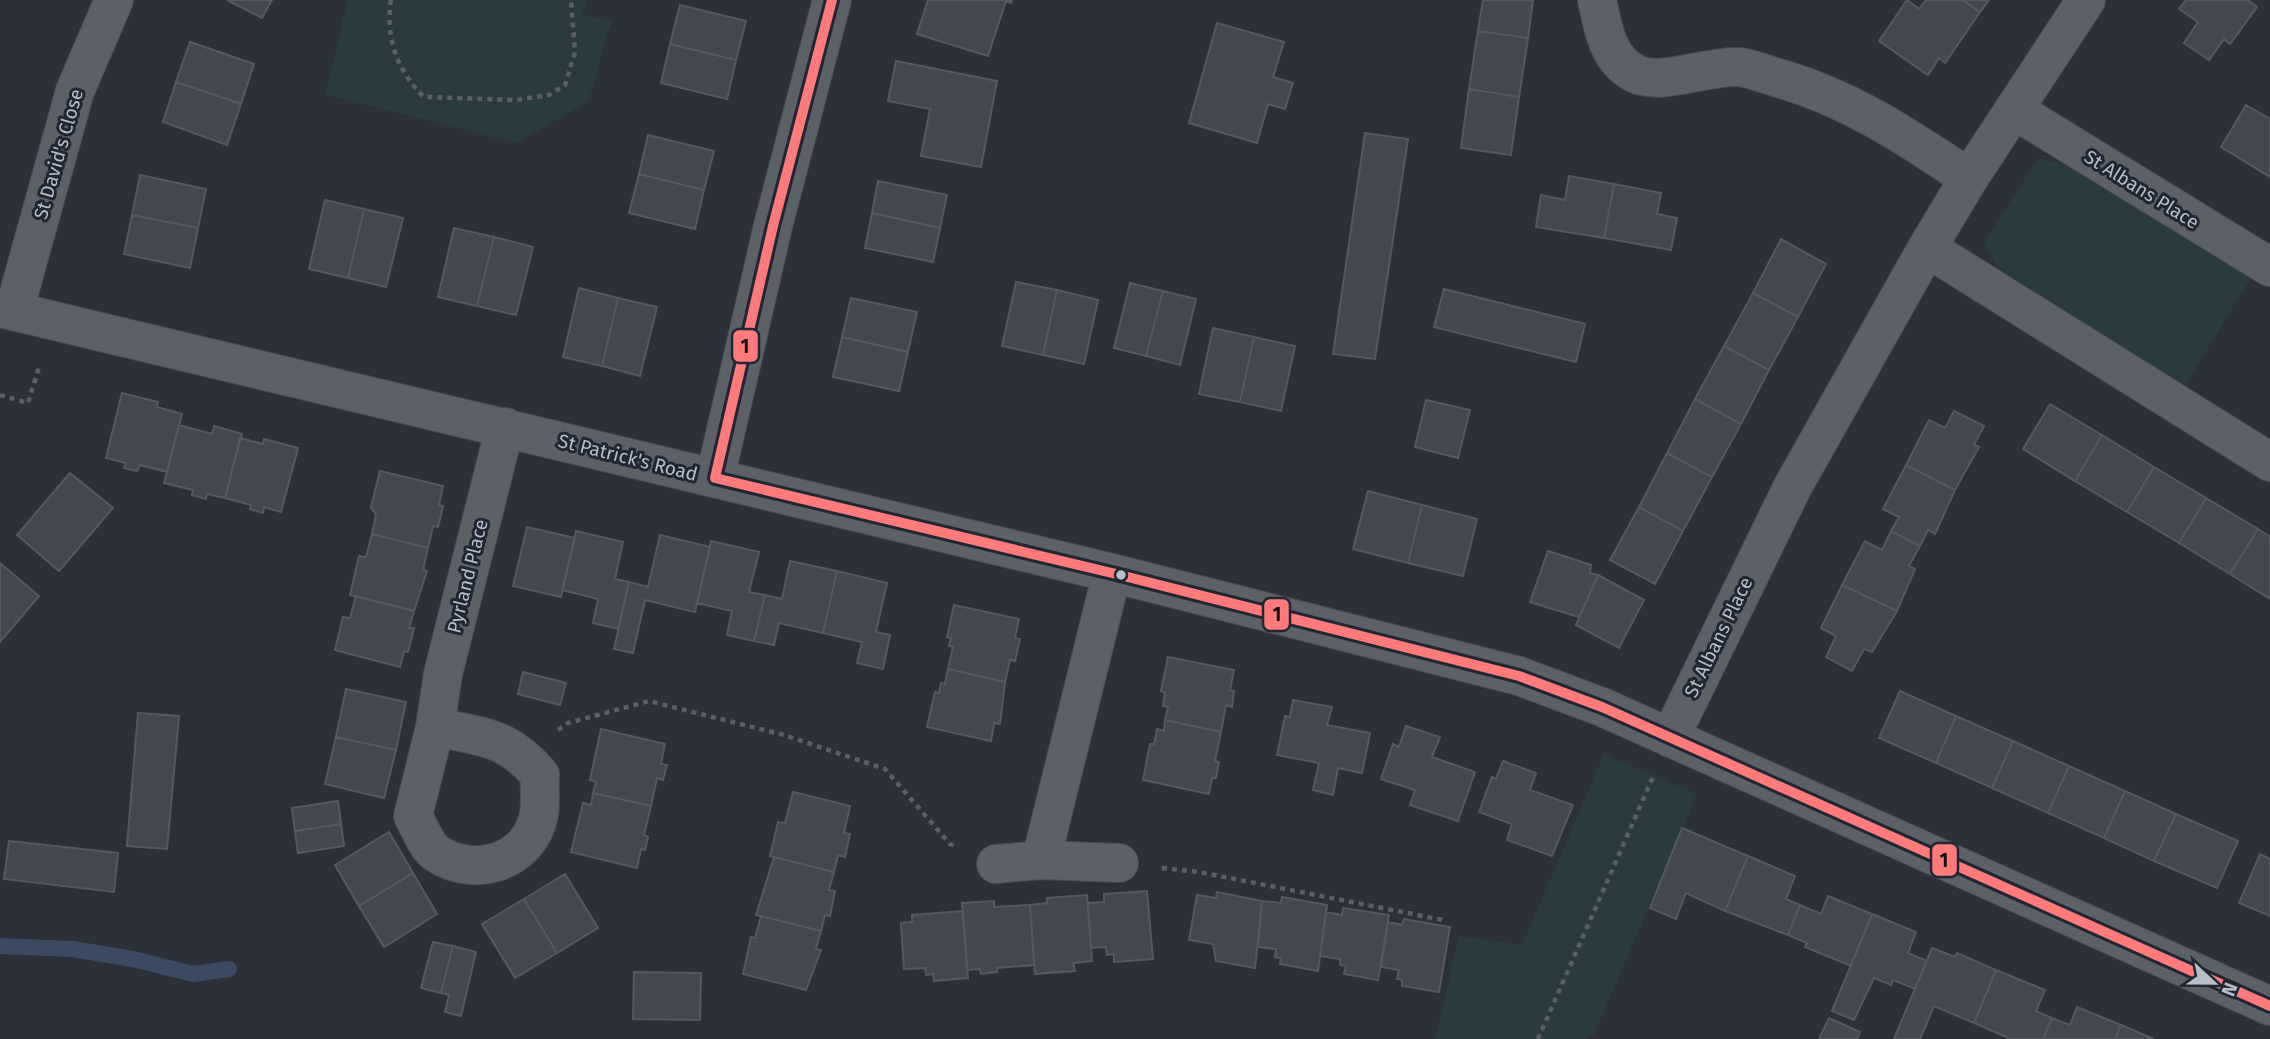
<svg xmlns="http://www.w3.org/2000/svg" width="2270" height="1039" viewBox="0 0 2270 1039" font-family="'Fira Sans',sans-serif">
  <style>
    .green { fill: #2a3b3f }
    .lines { fill: none; stroke-linecap: round; stroke-linejoin: round }
    .stream { stroke: #3c4a61; stroke-width: 16 }
    .building { fill: #43474e; stroke: #545961; stroke-width: 2 }
    .minor-casing { stroke: #484c52; stroke-width: 40 }
    .path { stroke: #5a5f64; stroke-width: 4.5; stroke-dasharray: 5 5; stroke-linecap: butt }
    .minor { stroke: #5c6067; stroke-width: 38 }
    .bus-1-casing { stroke: #202733; stroke-width: 16 }
    .bus-1 { stroke: #ff7a7a; stroke-width: 10 }
    .bus-dot { fill: #b7bdc9; stroke: #202733; stroke-width: 2.5 }
    .labels { text-anchor: middle; stroke-width: 6; stroke-linejoin: round; paint-order: stroke }
    .street-label { font-size: 19px; fill: #b7bdc9; stroke: #202733 }
    .line-badge { stroke: #202733; stroke-width: 2.5 }
    .pale-badge-label { font-size: 19px; text-anchor: middle; font-weight: bold; fill: #111 }
  </style>
  <rect width="100%" height="100%" fill="#2c3139"/>
  <path class="green" d="M 348,0 L 586,0 L 582,14 L 613,21 L 608,30 L 589,101 L 516,143 L 325,95 Z
    M 2038,158 L 2060,163 L 2077,172 L 2252,276 L 2184,387 L 1998,268 L 1984,243 Z
    M 1604,754 L 1697,794 L 1594,1035 L 1585,1039 L 1435,1039 L 1459,936 L 1522,945 Z"/>
  <g class="lines">
    <path class="stream" d="M 0,946 L 73,949 L 133,959 L 193,974 L 229,969"/>
  </g>
  <path class="building" d="M 227,0 L 272,0 L 262,18 Z
    M 928,0 L 1012,0 L 1011,3 L 1006,1 L 988,56 L 917,34 Z
    M 1483,0 L 1533,0 L 1528,38 L 1478,31 Z
    M 1907,0 L 1919,9 L 1926,0 L 1963,0 L 1980,12 L 1945,63 L 1939,58 L 1928,75 L 1879,41 Z
    M 1963,0 L 1989,0 L 1980,12 Z
    M 2186,0 L 2248,0 L 2257,7 L 2230,44 L 2224,39 L 2209,60 L 2184,43 L 2198,22 L 2179,9 Z
    M 680,5 L 746,21 L 736,60 L 670,44 Z
    M 1217,23 L 1284,42 L 1273,77 L 1293,83 L 1285,109 L 1268,104 L 1257,143 L 1189,123 Z
    M 1478,31 L 1528,38 L 1519,97 L 1469,89 Z
    M 190,42 L 254,64 L 241,104 L 176,82 Z
    M 670,44 L 736,60 L 727,99 L 661,83 Z
    M 896,61 L 997,81 L 981,167 L 921,156 L 930,109 L 888,101 Z
    M 176,82 L 241,104 L 227,145 L 163,122 Z
    M 1469,89 L 1519,97 L 1511,155 L 1461,148 Z
    M 2246,105 L 2270,119 L 2270,177 L 2221,147 Z
    M 1365,133 L 1408,139 L 1375,359 L 1333,354 Z
    M 648,135 L 714,151 L 704,190 L 639,174 Z
    M 639,174 L 704,190 L 695,229 L 629,213 Z
    M 140,175 L 206,189 L 198,228 L 132,215 Z
    M 1569,176 L 1614,184 L 1604,238 L 1536,227 L 1541,195 L 1565,200 Z
    M 878,181 L 947,195 L 940,228 L 872,213 Z
    M 1614,184 L 1661,193 L 1657,214 L 1677,218 L 1671,250 L 1604,238 Z
    M 325,200 L 364,209 L 348,278 L 309,269 Z
    M 364,209 L 403,218 L 386,287 L 348,278 Z
    M 872,213 L 940,228 L 933,262 L 865,248 Z
    M 132,215 L 198,228 L 190,268 L 124,254 Z
    M 454,228 L 494,237 L 477,306 L 438,297 Z
    M 494,237 L 533,247 L 516,315 L 477,306 Z
    M 1781,239 L 1826,264 L 1798,317 L 1753,293 Z
    M 1016,282 L 1057,290 L 1043,355 L 1002,346 Z
    M 1130,283 L 1163,291 L 1146,356 L 1114,348 Z
    M 579,288 L 618,298 L 602,366 L 563,357 Z
    M 1444,289 L 1585,324 L 1576,362 L 1434,327 Z
    M 1057,290 L 1098,300 L 1084,364 L 1043,355 Z
    M 1163,291 L 1196,299 L 1180,365 L 1146,356 Z
    M 1753,293 L 1798,317 L 1769,370 L 1724,346 Z
    M 618,298 L 657,307 L 640,376 L 602,366 Z
    M 851,298 L 917,312 L 908,352 L 842,337 Z
    M 1213,328 L 1254,337 L 1240,402 L 1199,394 Z
    M 842,337 L 908,352 L 899,391 L 833,377 Z
    M 1254,337 L 1295,346 L 1281,411 L 1240,402 Z
    M 1724,346 L 1769,370 L 1741,424 L 1695,399 Z
    M 122,393 L 158,402 L 157,407 L 182,414 L 167,472 L 140,465 L 137,471 L 124,468 L 126,463 L 106,458 Z
    M 1695,399 L 1741,424 L 1712,477 L 1667,453 Z
    M 1426,400 L 1470,410 L 1458,458 L 1415,447 Z
    M 2050,404 L 2102,435 L 2075,481 L 2023,449 Z
    M 1954,411 L 1984,426 L 1974,445 L 1979,447 L 1955,490 L 1906,465 L 1929,420 L 1945,428 Z
    M 179,425 L 212,434 L 214,426 L 242,434 L 225,498 L 207,494 L 206,499 L 192,495 L 193,490 L 164,483 Z
    M 2102,435 L 2154,467 L 2127,512 L 2075,481 Z
    M 240,438 L 263,444 L 264,439 L 298,448 L 281,512 L 264,507 L 263,513 L 250,509 L 251,505 L 225,498 Z
    M 1667,453 L 1712,477 L 1683,531 L 1639,507 Z
    M 1906,465 L 1955,490 L 1935,534 L 1928,530 L 1920,546 L 1891,531 L 1899,517 L 1883,509 Z
    M 2154,467 L 2206,498 L 2179,543 L 2127,512 Z
    M 380,471 L 443,486 L 439,505 L 443,506 L 438,527 L 433,526 L 428,548 L 372,534 L 376,515 L 371,507 Z
    M 70,473 L 113,508 L 59,571 L 17,535 Z
    M 1368,491 L 1422,505 L 1408,563 L 1353,549 Z
    M 2206,498 L 2258,529 L 2230,574 L 2179,543 Z
    M 1422,505 L 1477,519 L 1463,576 L 1408,563 Z
    M 1639,507 L 1683,531 L 1655,584 L 1610,560 Z
    M 527,527 L 575,538 L 561,597 L 513,586 Z
    M 2258,529 L 2270,537 L 2270,599 L 2230,574 Z
    M 576,531 L 623,542 L 615,579 L 629,582 L 618,629 L 593,623 L 598,599 L 562,590 Z
    M 1891,531 L 1920,546 L 1909,566 L 1915,569 L 1897,611 L 1842,585 L 1865,541 L 1882,550 Z
    M 372,534 L 428,548 L 423,570 L 427,571 L 414,611 L 350,595 L 359,556 L 366,557 Z
    M 660,535 L 710,547 L 695,612 L 645,600 L 633,653 L 614,649 L 629,582 L 648,587 Z
    M 711,541 L 759,552 L 749,592 L 765,595 L 754,641 L 727,635 L 732,611 L 697,603 Z
    M 1548,551 L 1591,565 L 1590,573 L 1598,575 L 1579,617 L 1530,602 Z
    M 790,561 L 837,571 L 823,633 L 779,623 L 774,645 L 754,641 L 765,595 L 782,599 Z
    M 0,563 L 39,596 L 0,642 Z
    M 837,571 L 887,583 L 876,632 L 890,635 L 883,669 L 857,663 L 862,642 L 823,633 Z
    M 1598,575 L 1644,600 L 1619,648 L 1576,625 Z
    M 1842,585 L 1897,611 L 1872,652 L 1864,649 L 1852,671 L 1826,657 L 1836,636 L 1821,628 Z
    M 356,596 L 414,611 L 409,628 L 414,628 L 408,652 L 404,651 L 400,667 L 335,650 L 343,617 L 350,618 Z
    M 954,605 L 1019,619 L 1015,638 L 1020,639 L 1015,661 L 1010,660 L 1005,682 L 948,669 L 953,647 L 949,646 L 951,638 L 947,637 Z
    M 1168,657 L 1234,670 L 1230,690 L 1234,691 L 1232,707 L 1226,705 L 1221,732 L 1165,720 L 1168,707 L 1163,706 L 1165,693 L 1161,691 Z
    M 948,669 L 1005,682 L 1000,724 L 994,723 L 991,741 L 927,727 L 935,692 L 939,693 L 941,683 L 945,684 Z
    M 523,672 L 566,683 L 560,705 L 518,694 Z
    M 346,689 L 406,702 L 396,750 L 336,737 Z
    M 1900,691 L 1956,716 L 1936,763 L 1879,738 Z
    M 1293,700 L 1332,707 L 1327,725 L 1370,733 L 1362,773 L 1338,768 L 1333,795 L 1313,790 L 1319,763 L 1277,755 L 1285,716 L 1290,717 Z
    M 138,713 L 179,716 L 167,849 L 127,846 Z
    M 1956,716 L 2013,741 L 1992,788 L 1936,763 Z
    M 1165,720 L 1221,732 L 1215,761 L 1219,762 L 1216,778 L 1212,778 L 1209,794 L 1143,780 L 1150,744 L 1154,744 L 1157,729 L 1164,731 Z
    M 1406,726 L 1440,737 L 1432,757 L 1475,772 L 1458,821 L 1410,805 L 1415,790 L 1381,779 L 1393,744 L 1399,747 Z
    M 601,729 L 665,744 L 661,764 L 667,765 L 663,780 L 657,778 L 651,806 L 593,793 L 596,782 L 590,780 Z
    M 336,737 L 396,750 L 384,798 L 325,784 Z
    M 2013,741 L 2069,766 L 2048,813 L 1992,788 Z
    M 1503,761 L 1536,773 L 1530,790 L 1573,805 L 1552,856 L 1507,840 L 1512,824 L 1479,812 L 1492,777 L 1496,779 Z
    M 2069,766 L 2125,791 L 2104,838 L 2048,813 Z
    M 2125,791 L 2176,814 L 2154,861 L 2104,838 Z
    M 793,792 L 850,806 L 844,833 L 850,834 L 845,857 L 838,855 L 834,872 L 770,856 L 778,822 L 785,823 Z
    M 593,793 L 651,806 L 644,835 L 648,837 L 645,850 L 641,849 L 637,868 L 571,852 L 583,803 L 591,805 Z
    M 338,801 L 341,824 L 295,831 L 292,808 Z
    M 2176,814 L 2238,841 L 2217,888 L 2154,861 Z
    M 341,824 L 344,846 L 298,853 L 295,831 Z
    M 1682,828 L 1748,856 L 1725,911 L 1686,893 L 1676,919 L 1650,908 Z
    M 389,832 L 413,873 L 359,906 L 335,865 Z
    M 9,841 L 118,853 L 114,892 L 4,879 Z
    M 2260,854 L 2270,859 L 2270,916 L 2239,903 Z
    M 1748,856 L 1795,876 L 1786,899 L 1800,905 L 1788,935 L 1725,911 Z
    M 774,857 L 834,872 L 829,890 L 835,891 L 830,916 L 825,915 L 821,931 L 756,915 Z
    M 413,873 L 437,914 L 384,947 L 359,906 Z
    M 565,874 L 598,928 L 557,953 L 524,899 Z
    M 1147,891 L 1153,959 L 1114,962 L 1114,954 L 1107,955 L 1106,947 L 1091,948 L 1088,903 L 1104,902 L 1104,894 Z
    M 1217,892 L 1262,901 L 1255,968 L 1216,961 L 1213,944 L 1189,940 L 1197,895 L 1216,898 Z
    M 1087,895 L 1092,961 L 1073,963 L 1075,971 L 1035,974 L 1030,905 L 1047,903 L 1047,898 Z
    M 1828,896 L 1872,914 L 1851,966 L 1805,947 L 1807,943 L 1788,935 L 1800,905 L 1821,914 Z
    M 1282,897 L 1327,905 L 1318,971 L 1280,964 L 1281,958 L 1275,957 L 1276,949 L 1258,947 L 1262,901 L 1281,903 Z
    M 524,899 L 557,953 L 515,978 L 482,924 Z
    M 994,901 L 994,907 L 1030,905 L 1034,965 L 997,968 L 997,972 L 981,974 L 980,969 L 967,970 L 962,903 Z
    M 1343,908 L 1389,915 L 1378,980 L 1344,974 L 1346,966 L 1340,965 L 1340,959 L 1320,956 L 1326,912 L 1342,915 Z
    M 963,911 L 968,978 L 934,981 L 933,974 L 926,975 L 925,968 L 904,969 L 901,923 L 912,922 L 912,915 Z
    M 1872,914 L 1916,932 L 1908,953 L 1927,961 L 1915,989 L 1893,980 L 1891,985 L 1874,978 L 1854,1020 L 1832,1011 Z
    M 761,916 L 821,931 L 816,949 L 821,950 L 806,990 L 743,974 L 751,937 L 755,938 Z
    M 1404,919 L 1450,927 L 1439,992 L 1402,986 L 1402,980 L 1397,979 L 1399,970 L 1381,967 L 1388,922 L 1402,925 Z
    M 433,942 L 453,946 L 441,993 L 421,988 Z
    M 453,946 L 476,952 L 461,1016 L 445,1012 L 449,995 L 441,993 Z
    M 1932,948 L 1955,957 L 1957,953 L 1996,970 L 1974,1023 L 1934,1006 L 1920,1039 L 1894,1039 Z
    M 1996,970 L 2045,990 L 2036,1011 L 2052,1018 L 2043,1039 L 2011,1039 L 1974,1023 Z
    M 634,972 L 701,973 L 700,1020 L 633,1019 Z
    M 2077,1007 L 2121,1025 L 2115,1039 L 2043,1039 L 2052,1018 L 2070,1025 Z
    M 1829,1018 L 1860,1032 L 1857,1039 L 1819,1039 Z
    M 2121,1025 L 2154,1039 L 2115,1039 Z"/>
  <g class="lines">
    <g class="minor-casing">
      <path id="minor" d="M 1597,0 C 1603,28 1607,58 1634,73 C 1660,87 1708,65 1739,67 C 1751,68 1764,74 1775,77 C 1848,97 1906,136 1969,178
        M 2014,110 L 2270,267
        M 1927,248 L 2270,462
        M 0,308 L 1112,573 L 1519,676 L 1602,707 L 2270,1006
        M 14,311 L 75,91 L 114,0
        M 715,478 L 773,226 L 832,0
        M 435,727 C 482,737 507,736 540,775 C 539,788 541,801 539,814 C 530,862 475,879 436,853 C 426,846 419,826 413,816 L 435,727 L 443,674 L 505,427
        M 1670,738 L 1792,488 L 1927,248 L 1969,178 L 2086,0
        M 1041,860 L 1112,573
        M 996,864 L 1041,860 L 1119,863"/>
    </g>
    <path class="path" d="M 391,0 C 385,37 397,71 424,97 L 515,100 L 549,95 L 565,85 L 575,52 L 571,0
      M 0,395 L 28,403 L 40,364
      M 558,730 L 568,723 L 649,701 L 784,735 L 885,769 L 950,844 L 957,847
      M 1162,868 L 1199,872 L 1443,920
      M 1538,1039 L 1653,777"/>
    <use href="#minor" class="minor"/>
    <g class="bus-1-casing">
      <path id="bus-1" d="M 832,0 L 773,226 L 715,478 L 1112,573 L 1519,676 L 1602,707 L 2270,1006"/>
    </g>
    <use href="#bus-1" class="bus-1"/>
  </g>
  <circle class="bus-dot" cx="1121" cy="575" r="6"/>
  <g class="labels">
    <g class="street-label">
      <text transform="translate(58 154) rotate(-74)" y="7">St David's Close</text>
      <text transform="translate(2142 189) rotate(32)" y="7">St Albans Place</text>
      <text transform="translate(628 457) rotate(14)" y="7">St Patrick's Road</text>
      <text transform="translate(467 576) rotate(-76)" y="7">Pyrland Place</text>
      <text transform="translate(1718 637) rotate(-64)" y="7">St Albans Place</text>
    </g>
  </g>
  <g class="line-badge">
    <rect x="732" y="329" width="27" height="34" rx="7" fill="#ff7a7a"/>
    <rect x="1263" y="598" width="27" height="33" rx="7" fill="#ff7a7a"/>
    <rect x="1931" y="843" width="27" height="34" rx="7" fill="#ff7a7a"/>
  </g>
  <g class="pale-badge-label">
    <text x="745" y="353">1</text>
    <text x="1277" y="621">1</text>
    <text x="1944" y="867">1</text>
  </g>
  <g transform="translate(2214 983) rotate(112)" stroke="#202733" stroke-width="5" paint-order="stroke">
  <path d="M0-5L12 26L0 18L-12 26Z" fill="#b7bdc9"/>
  <text y="-10" font-size="19" font-weight="bold" text-anchor="middle" fill="#b7bdc9">N</text>
  </g>
</svg>
